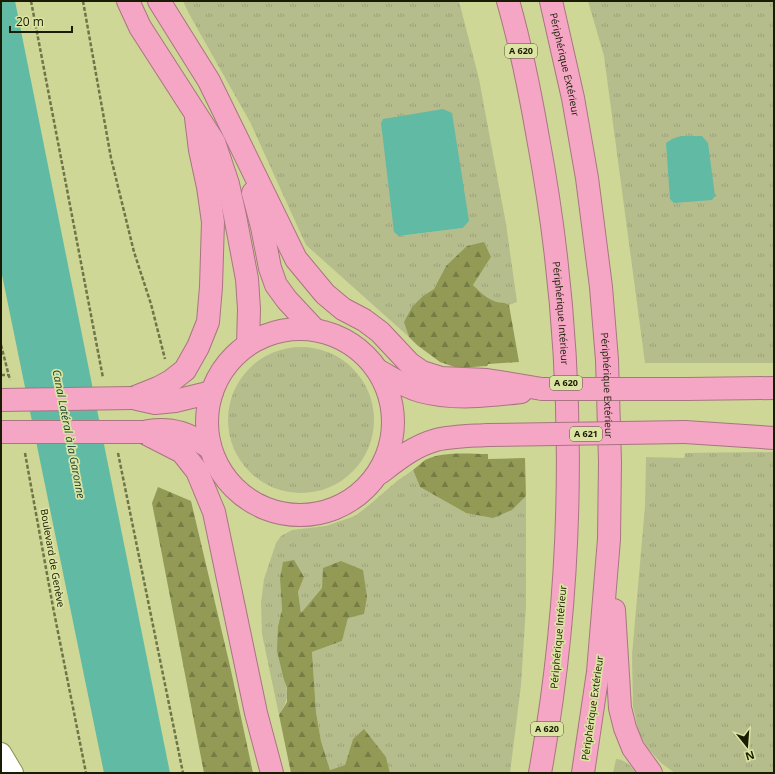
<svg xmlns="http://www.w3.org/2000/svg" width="775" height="774" viewBox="0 0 775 774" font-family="'Open Sans',sans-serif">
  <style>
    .grass { fill: url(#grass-tufts); fill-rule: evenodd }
    .forest { fill: url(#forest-firs) }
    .water { fill: #61baa3 }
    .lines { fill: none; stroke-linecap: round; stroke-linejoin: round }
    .minor-casing { stroke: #8a9253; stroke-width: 22 }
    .highway-casing { stroke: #a87581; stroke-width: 24 }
    .path { stroke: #707549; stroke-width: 2.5; stroke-dasharray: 4 2; stroke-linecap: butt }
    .minor { stroke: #fff; stroke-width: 20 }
    .highway { stroke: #f5a6c5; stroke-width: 22 }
    .highway-bridge-casing { stroke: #a87581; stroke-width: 24; stroke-linecap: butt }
    .highway-bridge { stroke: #f5a6c5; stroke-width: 22 }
    .labels { text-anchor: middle; stroke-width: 3.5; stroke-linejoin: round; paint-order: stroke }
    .shield { fill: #dbe4a2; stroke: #535732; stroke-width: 1 }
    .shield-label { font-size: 9px; font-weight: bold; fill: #191b02 }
    .street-label { font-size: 10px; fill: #191b02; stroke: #dbe4a2 }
    .water-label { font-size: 11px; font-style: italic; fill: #123b31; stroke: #dbe4a2 }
  </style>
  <defs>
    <pattern id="grass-tufts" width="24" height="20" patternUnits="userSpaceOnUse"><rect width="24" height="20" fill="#b6bd8d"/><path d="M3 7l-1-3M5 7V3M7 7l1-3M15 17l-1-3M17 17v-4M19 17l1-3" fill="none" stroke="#9ca278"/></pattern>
    <pattern id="forest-firs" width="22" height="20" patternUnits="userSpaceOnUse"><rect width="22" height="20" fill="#929a55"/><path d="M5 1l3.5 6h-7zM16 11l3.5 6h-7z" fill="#767d44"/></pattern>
  </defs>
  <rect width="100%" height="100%" fill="#ced795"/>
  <path class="grass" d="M 183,1 L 459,1 L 479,79 L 506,224 L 517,302 L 509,305 C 505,302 502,303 497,302 C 487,299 480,292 473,285 L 491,257 L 446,266 L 434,289 L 423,296 L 405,322 L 409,337 L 306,245 L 250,122 L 188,12 ZM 469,221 L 463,228 L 400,236 Z
    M 588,1 L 774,1 L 774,363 L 645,363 L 604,56 Z
    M228 420a73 73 0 1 1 146 0a73 73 0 1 1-146 0Z
    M 774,452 L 774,773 L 675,773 L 661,763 L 646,746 L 638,730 L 633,706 L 632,655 L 645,506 L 646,457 L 684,458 L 685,453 Z
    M 413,470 L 420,487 L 466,513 L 512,510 L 526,496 L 526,607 L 521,685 L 510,773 L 390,773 L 386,757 L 353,739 L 345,765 L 330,770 L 321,741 L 316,712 L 312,652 L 342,641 L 348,618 L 322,588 L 301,613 L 298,592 L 304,577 L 280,579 L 282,610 L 278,626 L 284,680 C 290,695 287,702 279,715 L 262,634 L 261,603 L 264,579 L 276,543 L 281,536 L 292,530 L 326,526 L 355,516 L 368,506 L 397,481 Z
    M 616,759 C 626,760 630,765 636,773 L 613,773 Z"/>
  <path class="forest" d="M 484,242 L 491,257 L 473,285 C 480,292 487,299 497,302 C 502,303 505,302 509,305 L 519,362 L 488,364 L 487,366 L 458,368 L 440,362 L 417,345 L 409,337 L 404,322 L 412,307 L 423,296 L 434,289 L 446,266 L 467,246 Z
    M 488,454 L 488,459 L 525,458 L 526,496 L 512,510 L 493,518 L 466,513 L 420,487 L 413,470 C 417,467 421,463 425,460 C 443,451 468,454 488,454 Z
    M 158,487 L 191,501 L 230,666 L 253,773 L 204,773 L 152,503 Z
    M 294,560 L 304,577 L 298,592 L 301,613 L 322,588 L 323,568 L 341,561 L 363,570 L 367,597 L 364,614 L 348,618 L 342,641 L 312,652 L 316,712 L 321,741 L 330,770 L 345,765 L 353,739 L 364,729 L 386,757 L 390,773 L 291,773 L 279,715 L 287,702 L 287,688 L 284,680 L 277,651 L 278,626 L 282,610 L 280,579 L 283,562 Z"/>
  <path class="water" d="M 1,1 L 15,1 L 170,773 L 104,773 L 1,270 Z
    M 443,109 L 452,113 L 469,221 L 463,228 L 399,236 L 394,232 L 381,123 L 383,119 Z
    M 681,136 L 702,136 L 708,143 L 715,196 L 712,200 L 674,203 L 670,199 L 666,143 L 672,139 Z"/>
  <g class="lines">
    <g class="minor-casing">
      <path id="minor" d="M 1,753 L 13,773"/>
    </g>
    <g class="highway-casing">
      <g id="highway">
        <path d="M 128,1 L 140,27 L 214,142 L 228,184 L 235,216 L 247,279 L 249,309 L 248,344"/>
        <path d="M 159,1 L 209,81 L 296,259 L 325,294 L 343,309 L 364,320 L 380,332 L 409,363 L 422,372 L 441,378 L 487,380 L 542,389"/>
        <path id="s1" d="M 508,1 C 521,46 530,92 538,138 C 577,346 578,565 540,773"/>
        <path id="s2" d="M 551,1 L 573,98 L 587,178 L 601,287 L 607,360 L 610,462 L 609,539 L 598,672 L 583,773"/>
        <path d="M 253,193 L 262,227 L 270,268 L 276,285 L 287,300 L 314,329"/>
        <circle cx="300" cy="422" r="93"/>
        <path d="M 379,371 C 392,378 405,387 420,391 C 453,400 488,396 521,392"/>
        <path d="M 686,389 L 774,388"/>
        <path d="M 133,398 L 158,388 L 171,381 L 185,370 L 198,347 L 208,322 L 211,287 L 213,222 L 208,187 L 200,150 L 196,118"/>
        <path d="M 137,399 L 155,403 L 175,401 L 212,392"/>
        <path d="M 148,431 C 173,427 190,434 210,448"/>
        <path d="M 143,432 L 182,452 L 197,471 L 214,512 L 256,713 L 272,773"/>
        <path d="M 685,432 L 774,438"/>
        <path d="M 380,473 C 397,460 414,446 436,440 C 452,436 471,436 488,435"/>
        <path d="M 614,610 L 620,708 L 625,728 L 633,748 L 651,773"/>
      </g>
    </g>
    <path class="path" d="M 31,1 L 103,378
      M 83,1 L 111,158 L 134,252 L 151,304 L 165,359
      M 1,345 L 10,380
      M 1,375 L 8,375
      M 25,453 L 53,607 L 86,773
      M 118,453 L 183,773"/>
    <use href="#minor" class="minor"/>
    <use href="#highway" class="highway"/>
    <g class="highway-bridge-casing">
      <path id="highway-bridge" d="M 542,389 L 686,389
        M 1,400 L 133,398
        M 1,432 L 143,432
        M 488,435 L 685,432"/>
    </g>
    <use href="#highway-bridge" class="highway-bridge"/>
  </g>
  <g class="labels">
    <g class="shield">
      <rect x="505" y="44" width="32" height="14" rx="3"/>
      <rect x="550" y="376" width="32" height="14" rx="3"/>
      <rect x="570" y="427" width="32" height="14" rx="3"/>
      <rect x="531" y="722" width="32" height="14" rx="3"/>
    </g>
    <g class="shield-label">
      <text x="521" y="54">A 620</text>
      <text x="566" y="386">A 620</text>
      <text x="586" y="437">A 621</text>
      <text x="547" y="732">A 620</text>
    </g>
    <g class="street-label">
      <text dy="4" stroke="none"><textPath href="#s2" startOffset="65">Périphérique Extérieur</textPath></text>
      <text dy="4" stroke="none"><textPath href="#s1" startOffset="317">Périphérique Intérieur</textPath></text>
      <text dy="4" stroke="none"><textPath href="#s2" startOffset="389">Périphérique Extérieur</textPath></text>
      <text transform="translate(53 558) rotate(80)" y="4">Boulevard de Genève</text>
      <text transform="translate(558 637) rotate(-85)" y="4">Périphérique Intérieur</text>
      <text transform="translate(592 708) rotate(-82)" y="4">Périphérique Extérieur</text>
    </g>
    <g class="water-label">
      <text transform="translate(69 434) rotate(79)" y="4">Canal Latéral à la Garonne</text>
    </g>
  </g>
  <rect width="775" height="774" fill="none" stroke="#191b02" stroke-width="4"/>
  <g transform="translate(747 746) rotate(163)" stroke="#dbe4a2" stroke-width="3" paint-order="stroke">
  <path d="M0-3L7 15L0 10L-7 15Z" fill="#191b02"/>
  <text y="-6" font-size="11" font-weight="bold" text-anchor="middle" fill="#191b02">N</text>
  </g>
  <path d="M10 26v6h62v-6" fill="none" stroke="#191b02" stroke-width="2"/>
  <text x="16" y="26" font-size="12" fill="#191b02" stroke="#dbe4a2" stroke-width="3" paint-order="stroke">20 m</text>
</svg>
